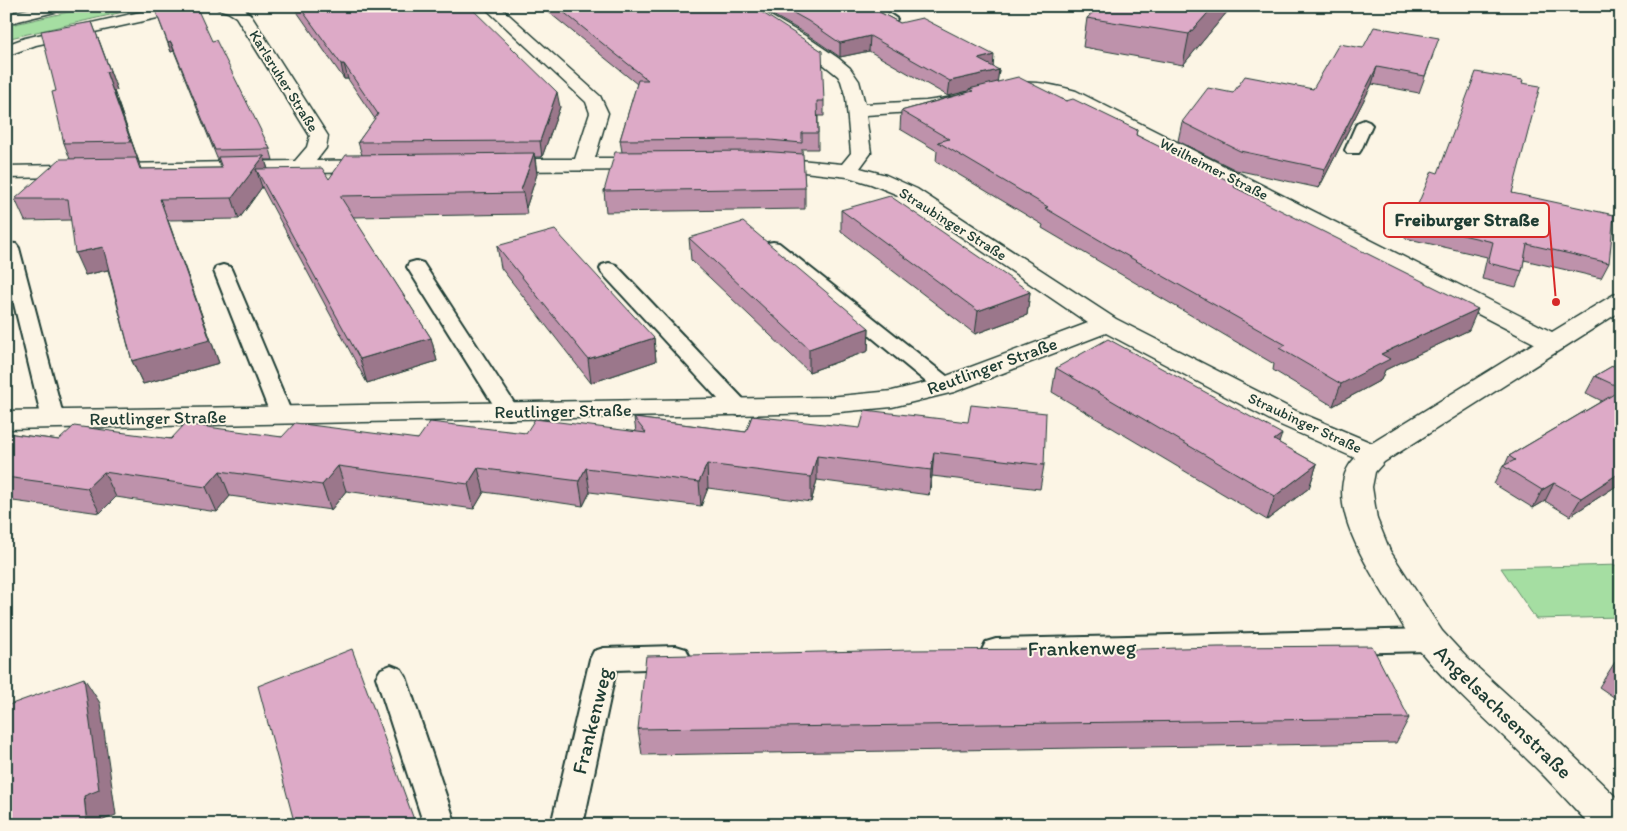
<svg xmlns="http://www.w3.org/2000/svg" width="1627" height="831" viewBox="0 0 1627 831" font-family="Itim,sans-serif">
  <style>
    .green { fill: #a5dea2; stroke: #628e6b }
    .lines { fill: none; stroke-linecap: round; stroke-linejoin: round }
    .service-casing { stroke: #1f3d34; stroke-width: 4 }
    .minor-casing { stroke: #1f3d34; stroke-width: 3 }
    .secondary-casing { stroke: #1f3d34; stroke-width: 3 }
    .service { fill: #fcf5e5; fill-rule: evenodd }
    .minor { fill: #fcf5e5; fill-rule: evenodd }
    .secondary { fill: #fcf5e5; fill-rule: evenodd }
    .wall { fill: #be92ab; stroke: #1f3d34 }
    .shaded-wall { fill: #9b778b; stroke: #1f3d34 }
    .building { fill: #ddaac7; stroke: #1f3d34 }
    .labels { text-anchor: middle; stroke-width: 4; stroke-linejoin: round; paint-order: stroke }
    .far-street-label { font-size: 15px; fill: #1f3d34; stroke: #fcf5e5 }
    .street-label { font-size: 18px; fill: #1f3d34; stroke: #fcf5e5 }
    .near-street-label { font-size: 21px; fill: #1f3d34; stroke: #fcf5e5 }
    .leader { fill: none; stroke: #d62828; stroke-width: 2 }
    .callout-dot { fill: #d62828; stroke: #fcf5e5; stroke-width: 2 }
    .callout { fill: #fcf5e5; stroke: #d62828; stroke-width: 2 }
    .callout-label { font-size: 19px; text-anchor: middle; font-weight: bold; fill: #1f3d34 }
  </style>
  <rect width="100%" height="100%" fill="#fcf5e5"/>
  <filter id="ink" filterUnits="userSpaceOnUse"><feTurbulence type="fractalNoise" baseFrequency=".02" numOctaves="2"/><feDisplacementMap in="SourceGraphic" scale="10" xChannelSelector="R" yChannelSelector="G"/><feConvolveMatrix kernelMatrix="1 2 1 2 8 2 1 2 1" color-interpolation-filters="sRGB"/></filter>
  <g filter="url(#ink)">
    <path class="green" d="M 95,6 L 149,6 L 6,39 L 6,26 Z
      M 1621,565 L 1621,617 L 1536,619 L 1501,568 Z"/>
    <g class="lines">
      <g class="service-casing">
        <path id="service" d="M 863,6 L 878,6 L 897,19 L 895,22 L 887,22 Z
          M 1364,120 L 1369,122 L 1372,125 L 1361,150 L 1359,153 L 1347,153 L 1345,150 L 1356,125 L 1359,122 Z
          M 773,242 L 779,243 L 953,381 L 956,386 L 953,391 L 945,393 L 937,391 L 767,251 L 764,247 L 767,243 Z
          M 6,243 L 16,244 L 19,248 L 64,419 L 61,424 L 53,426 L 45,424 L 42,419 L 6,271 Z
          M 416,261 L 423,263 L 520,412 L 517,417 L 509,419 L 501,417 L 498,412 L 407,267 L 409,263 Z
          M 609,263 L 616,265 L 747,403 L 750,408 L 747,413 L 739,415 L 731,413 L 602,273 L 600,269 L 602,265 Z
          M 223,265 L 230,267 L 232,271 L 293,416 L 290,421 L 282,423 L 274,421 L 271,416 L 214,271 L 216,267 Z
          M 1430,629 L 1440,632 L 1444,640 L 1440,648 L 1430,651 L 996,661 L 986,658 L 982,650 L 986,642 L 996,639 Z
          M 676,646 L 686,649 L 690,657 L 686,665 L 676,668 L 616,670 L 583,825 L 551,825 L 590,659 L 594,651 L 604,648 Z
          M 391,665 L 401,669 L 406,677 L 456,825 L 424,825 L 376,677 L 381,669 Z"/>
      </g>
      <g class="minor-casing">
        <path id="minor" d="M 167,6 L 196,6 L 194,9 L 189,11 L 36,45 L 6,56 L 6,45 L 25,38 Z
          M 216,6 L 241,6 L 250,14 L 328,136 L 326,148 L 316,161 L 374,160 L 381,162 L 384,166 L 381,170 L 374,172 L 6,178 L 6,166 L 295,161 L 307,147 L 310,136 L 236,17 L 228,12 L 218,9 Z
          M 483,6 L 499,6 L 600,96 L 608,113 L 595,158 L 649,158 L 656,160 L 659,164 L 656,168 L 649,170 L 500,171 L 493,169 L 490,165 L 493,161 L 500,159 L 575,159 L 590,113 L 586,102 Z
          M 735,6 L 753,6 L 807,37 L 838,58 L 850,68 L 859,81 L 865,104 L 926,101 L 954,97 L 960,98 L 963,102 L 960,106 L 926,111 L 866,115 L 871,153 L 860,168 L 886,175 L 917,189 L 1116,319 L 1296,411 L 1372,443 L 1534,343 L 1064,99 L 1037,93 L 1020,93 L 1003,95 L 997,94 L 994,90 L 997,86 C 1025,79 1049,83 1076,91 L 1552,332 L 1613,295 L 1621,293 L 1621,311 L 1384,462 L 1375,472 L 1372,487 L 1377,519 L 1390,551 L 1442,631 L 1467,658 L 1557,740 L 1621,802 L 1621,825 L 1590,825 C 1570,804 1551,782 1530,762 C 1493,725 1453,691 1420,651 C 1409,638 1401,621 1391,606 C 1370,571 1318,496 1355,458 L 1276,423 L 1106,333 L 954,392 L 892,407 L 829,413 L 6,429 L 6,411 L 829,397 L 892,391 L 936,380 L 1088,323 L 903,197 L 871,184 L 848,177 L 760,167 L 757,163 L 760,159 L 767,157 L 842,164 L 851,153 L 846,98 L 841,81 L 838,76 L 812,55 Z"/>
      </g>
      <g class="secondary-casing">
        <path id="secondary" d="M 41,6 L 69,6 L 67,9 L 6,24 L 6,14 Z"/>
      </g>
      <use href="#service" class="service"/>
      <use href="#minor" class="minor"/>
      <use href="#secondary" class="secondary"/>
    </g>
    <path class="wall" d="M 293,6 L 469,6 L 560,107 L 542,157 L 535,157 L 537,174 L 526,208 L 527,214 L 353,217 L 431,338 L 437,361 L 367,383 L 262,187 L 239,219 L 168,220 L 219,363 L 143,384 L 132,361 L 108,270 L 85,275 L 71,220 L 25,221 L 15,199 L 70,159 L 64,143 L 56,91 L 99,40 L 117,90 L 114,91 L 141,169 L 221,168 L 174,51 L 171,52 L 156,12 L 212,41 L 270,149 L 273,160 L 265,160 L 268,169 L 329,179 L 362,155 L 358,142 L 375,119 L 348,79 L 344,79 Z
      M 541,6 L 752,6 L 824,101 L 824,116 L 818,116 L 818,149 L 802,149 L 805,188 L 805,209 L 606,212 L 604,191 L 622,152 L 620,140 L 637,84 Z
      M 757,6 L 868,6 L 900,23 L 999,70 L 997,82 L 1066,101 L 1137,130 L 1136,135 L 1235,187 L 1469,330 L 1385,370 L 1381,380 L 1333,406 L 1273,370 L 1274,364 L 1105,265 L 1042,228 L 1043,225 L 936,161 L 937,151 L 900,129 L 901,111 L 968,92 L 968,91 L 948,96 L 869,51 L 840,57 L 808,35 Z
      M 1232,6 L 1183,65 L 1083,47 L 1087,18 Z
      M 1363,48 L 1433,55 L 1419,93 L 1372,84 L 1319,188 L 1236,170 L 1178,141 L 1182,122 L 1233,93 L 1313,89 Z
      M 1522,83 L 1512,193 L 1609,263 L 1601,278 L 1524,260 L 1522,271 L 1516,287 L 1482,279 L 1487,257 L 1405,238 L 1410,223 Z
      M 841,210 L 1030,292 L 1027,315 L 975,334 L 841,231 Z
      M 689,238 L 869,328 L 868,351 L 809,372 L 691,260 Z
      M 497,246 L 654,338 L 656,361 L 591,383 L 501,268 Z
      M 1621,361 L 1621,483 L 1570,516 L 1545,501 L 1533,508 L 1494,484 L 1503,466 L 1505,465 L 1509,456 L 1602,401 L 1586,393 L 1595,376 Z
      M 1056,368 L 1279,443 L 1317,464 L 1309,488 L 1267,520 L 1052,392 Z
      M 752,416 L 1044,465 L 1040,489 L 932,476 L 929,495 L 817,480 L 811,502 L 708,488 L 701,506 L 590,492 L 583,506 L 484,492 L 474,509 L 346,491 L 331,510 L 230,496 L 217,512 L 116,497 L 100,513 L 6,500 L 6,433 L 59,440 L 282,437 L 418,439 L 526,433 L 636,432 L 634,418 L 746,432 Z
      M 1064,651 L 1409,718 L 1396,743 L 642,755 L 638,729 Z
      M 1621,658 L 1621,702 L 1599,687 L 1615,662 Z"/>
    <path class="shaded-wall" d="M 1214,6 L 1232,6 L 1183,65 L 1189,34 Z
      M 92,22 L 117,90 L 114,91 L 139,162 L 106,72 Z
      M 870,36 L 869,51 L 840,57 L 840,43 Z
      M 171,42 L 174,51 L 171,52 L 168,43 Z
      M 994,55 L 993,70 L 978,59 Z
      M 341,64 L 344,64 L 348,79 L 344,79 Z
      M 1377,67 L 1372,84 L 1319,188 L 1325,169 Z
      M 999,70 L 997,84 L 969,89 L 968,91 L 948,96 L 950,81 Z
      M 557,92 L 560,107 L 542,157 L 540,141 Z
      M 534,153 L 537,174 L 526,208 L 523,193 L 521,190 Z
      M 264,156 L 270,177 L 256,169 L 262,187 L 239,219 L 232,198 Z
      M 160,199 L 219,363 L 143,384 L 132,361 Z
      M 103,247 L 112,269 L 85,275 L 75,253 Z
      M 1030,292 L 1027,315 L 975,334 L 978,311 Z
      M 1478,309 L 1469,330 L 1385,370 L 1381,380 L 1333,406 L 1341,384 L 1381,354 Z
      M 869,328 L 868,351 L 809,372 L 809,349 Z
      M 431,338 L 437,361 L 367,383 L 360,359 Z
      M 654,338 L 656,361 L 591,383 L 588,359 Z
      M 1282,434 L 1274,458 L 1274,440 Z
      M 934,452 L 932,476 L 929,495 L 931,470 Z
      M 817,456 L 817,480 L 811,502 L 811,477 Z
      M 707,464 L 708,488 L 701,506 L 699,482 Z
      M 1317,464 L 1309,488 L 1267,520 L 1275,496 Z
      M 338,466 L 346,491 L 331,510 L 322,485 Z
      M 478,468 L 484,492 L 474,509 L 468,484 Z
      M 586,468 L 590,492 L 583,506 L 579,481 Z
      M 220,471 L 230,496 L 217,512 L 206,487 Z
      M 104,472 L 116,497 L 100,513 L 87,488 Z
      M 1621,472 L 1621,483 L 1570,516 L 1581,498 Z
      M 1554,483 L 1545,501 L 1533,508 L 1542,490 Z
      M 84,678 L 100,703 L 116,815 L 101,821 L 101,825 L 87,825 L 84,796 Z"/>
    <path class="building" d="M 192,6 L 196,6 L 212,41 L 216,40 L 270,149 L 215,150 L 171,42 L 168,43 L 156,12 Z
      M 299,6 L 469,6 L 557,92 L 540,141 L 358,142 L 378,114 L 344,64 L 341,64 Z
      M 556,6 L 752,6 L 822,51 L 824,101 L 817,101 L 818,133 L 802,133 L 802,143 L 759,139 L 620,140 L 638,80 L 648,80 Z
      M 781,6 L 868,6 L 900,23 L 922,18 L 994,55 L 978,59 L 999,70 L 950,81 L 870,36 L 840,43 L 808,21 Z
      M 1100,6 L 1214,6 L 1189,34 L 1087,18 Z
      M 92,22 L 110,71 L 106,72 L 131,142 L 64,143 L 52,92 L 56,91 L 41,31 Z
      M 1374,27 L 1439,38 L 1425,76 L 1377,67 L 1325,169 L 1240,151 L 1182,122 L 1208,88 L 1233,93 L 1245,76 L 1313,89 L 1339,44 L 1363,48 Z
      M 1476,72 L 1523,80 L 1522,83 L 1540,86 L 1512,193 L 1614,215 L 1609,263 L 1527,244 L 1522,271 L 1488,263 L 1493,242 L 1410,223 L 1432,171 L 1438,173 Z
      M 1018,77 L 1066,101 L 1073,99 L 1137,130 L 1136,135 L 1235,184 L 1234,187 L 1478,309 L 1381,354 L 1390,359 L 1341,384 L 1279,348 L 1286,345 L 1108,245 L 1045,208 L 1048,207 L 938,142 L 949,139 L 901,111 L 973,91 L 969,89 Z
      M 759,151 L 803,154 L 805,188 L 604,191 L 615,152 Z
      M 534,153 L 521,190 L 523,193 L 340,196 L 431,338 L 360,359 L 256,169 L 322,168 L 329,179 L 346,155 Z
      M 264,156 L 232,198 L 160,199 L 210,340 L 132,361 L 103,247 L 75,253 L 68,199 L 15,199 L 60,159 L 136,158 L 140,169 L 222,168 L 218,157 Z
      M 890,196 L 1030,292 L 978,311 L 841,210 Z
      M 743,222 L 869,328 L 809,349 L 689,238 Z
      M 555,230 L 654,338 L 588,359 L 497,246 Z
      M 1108,339 L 1282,434 L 1274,440 L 1317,464 L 1275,496 L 1056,368 Z
      M 1621,361 L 1621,388 L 1595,376 Z
      M 1621,390 L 1621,472 L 1581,498 L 1554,483 L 1542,490 L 1503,466 L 1515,460 L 1509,456 Z
      M 971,405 L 1046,413 L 1044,465 L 934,452 L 931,470 L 817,456 L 811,477 L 707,464 L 699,482 L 586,468 L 579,481 L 478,468 L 468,484 L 338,466 L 322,485 L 220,471 L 206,487 L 104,472 L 87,488 L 6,477 L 6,433 L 59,440 L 74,426 L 171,439 L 185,424 L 282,437 L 295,423 L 418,439 L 430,422 L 526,433 L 535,419 L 646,433 L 634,418 L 746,432 L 752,416 L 860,428 L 865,410 L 968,422 Z
      M 1372,646 L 1409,718 L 638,729 L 646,656 L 909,650 L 1063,649 L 1064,651 L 1218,647 Z
      M 352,649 L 416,825 L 295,825 L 258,686 Z
      M 1621,658 L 1621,665 L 1615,662 Z
      M 84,678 L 99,790 L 84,796 L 87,825 L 6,825 L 6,706 Z"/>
  </g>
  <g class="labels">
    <g class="far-street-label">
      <text transform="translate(284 81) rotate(58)" y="5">Karlsruher Straße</text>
      <text transform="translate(1214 169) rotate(27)" y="5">Weilheimer Straße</text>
      <text transform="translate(953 224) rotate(32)" y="5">Straubinger Straße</text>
      <text transform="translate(1305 423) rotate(25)" y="5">Straubinger Straße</text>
    </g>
    <g class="street-label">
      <text transform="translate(992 366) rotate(-20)" y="6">Reutlinger Straße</text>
      <text transform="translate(563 411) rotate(-1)" y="6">Reutlinger Straße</text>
      <text transform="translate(158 418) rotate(-1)" y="6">Reutlinger Straße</text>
    </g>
    <g class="near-street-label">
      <text transform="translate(1082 648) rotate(-1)" y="7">Frankenweg</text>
      <text transform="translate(1503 712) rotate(44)" y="7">Angelsachsenstraße</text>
      <text transform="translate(592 721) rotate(-76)" y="7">Frankenweg</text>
    </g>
  </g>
  <path class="leader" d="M1556 302L1549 220"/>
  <circle class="callout-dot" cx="1556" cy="302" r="5"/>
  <rect class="callout" x="1384" y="203" width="165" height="34" rx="5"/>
  <g class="callout-label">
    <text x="1467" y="226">Freiburger Straße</text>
  </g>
  <rect width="1627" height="831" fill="none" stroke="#fcf5e5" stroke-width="25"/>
  <rect x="12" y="12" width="1602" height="806" fill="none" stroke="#1f3d34" stroke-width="2" filter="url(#ink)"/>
</svg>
